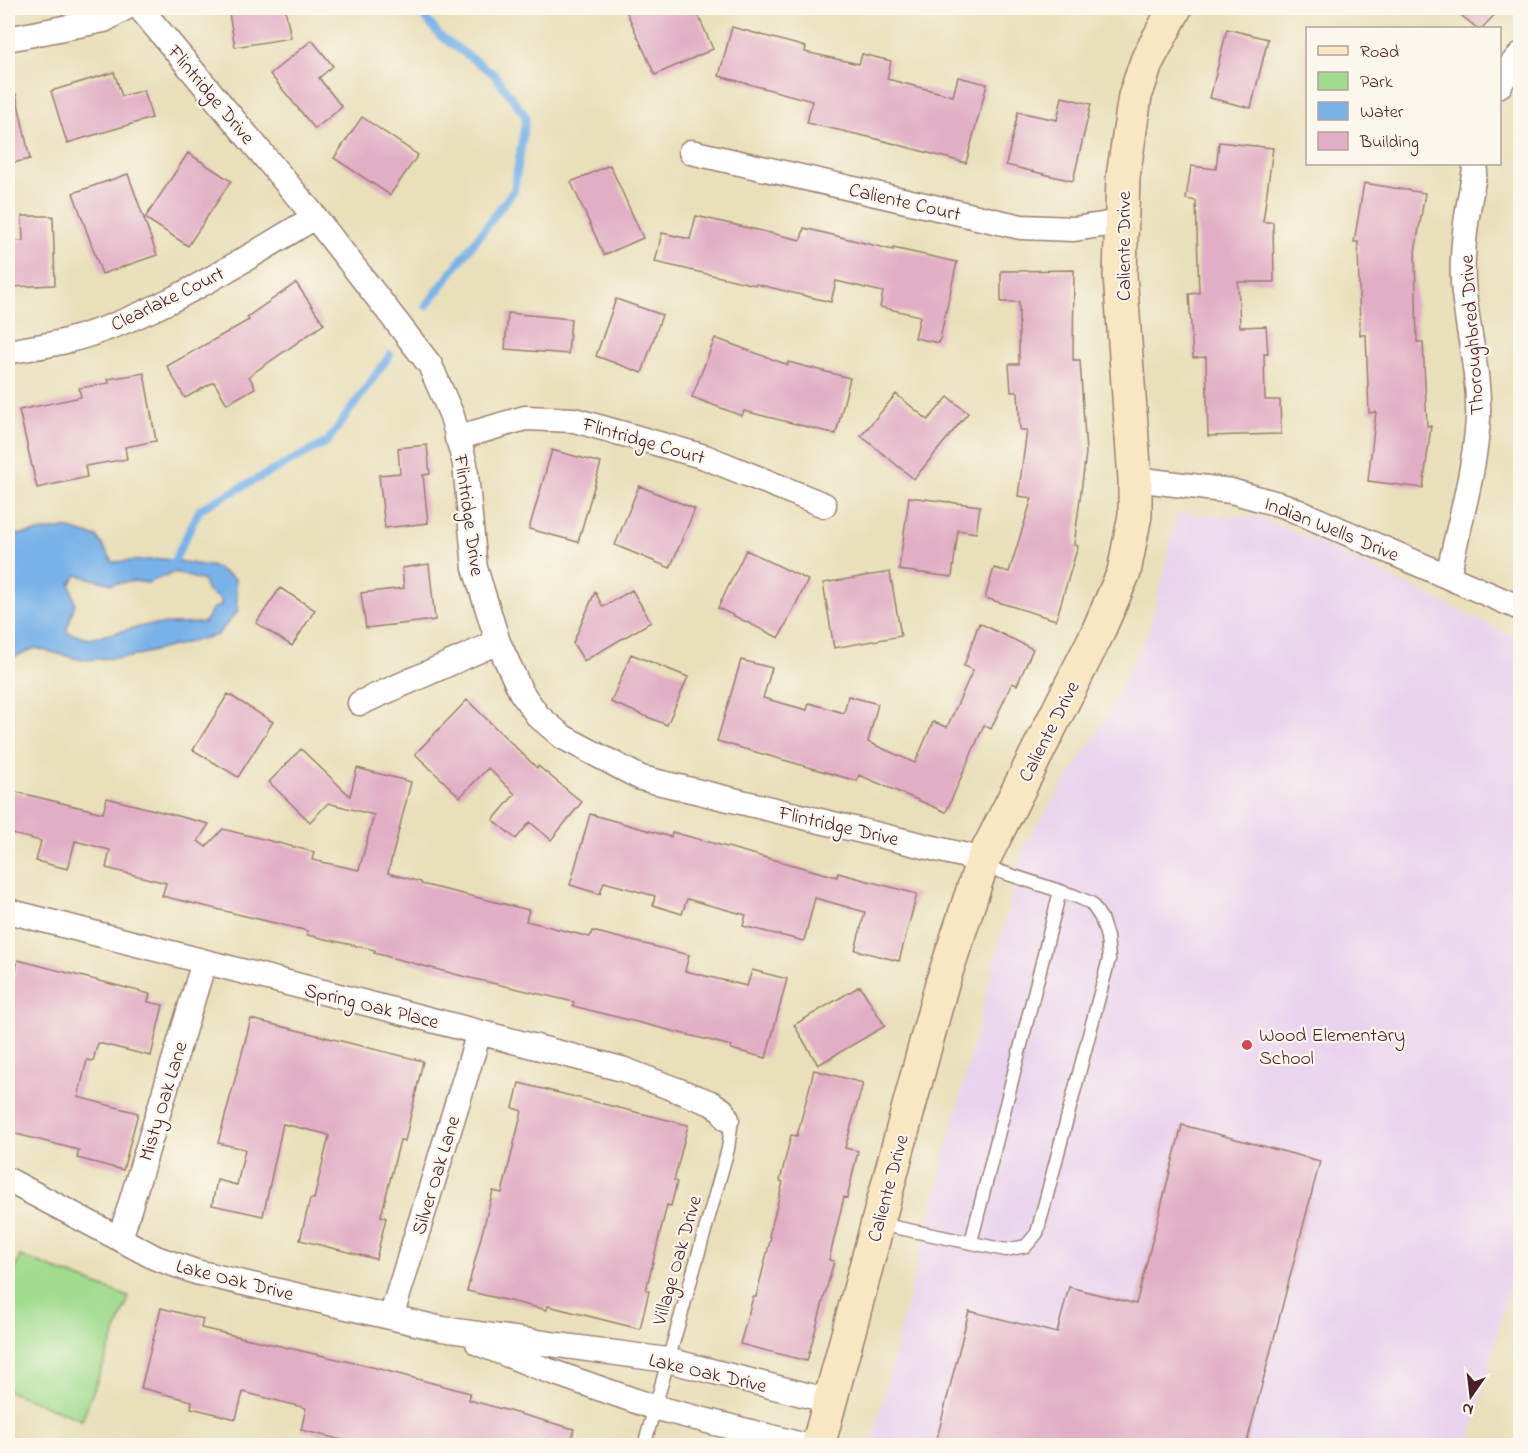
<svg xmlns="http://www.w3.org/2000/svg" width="1528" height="1453" viewBox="0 0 1528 1453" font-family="'Indie Flower',sans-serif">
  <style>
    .built { fill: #e9d2ee }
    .green { fill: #a0db8e; stroke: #757d5c; stroke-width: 1.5 }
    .water { fill: #79b2e9; stroke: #62688a; stroke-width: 1.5; fill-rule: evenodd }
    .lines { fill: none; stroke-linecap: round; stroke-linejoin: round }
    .stream { stroke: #79b2e9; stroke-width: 8 }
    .building { fill: #e1aec5 }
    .lane-casing { stroke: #9a7f72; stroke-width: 15 }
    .street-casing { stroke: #9a7f72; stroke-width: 27 }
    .secondary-casing { stroke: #9a7f72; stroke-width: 36 }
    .lane { stroke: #fff; stroke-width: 12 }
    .street { stroke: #fff; stroke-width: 24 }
    .secondary { stroke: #f9e7c3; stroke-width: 33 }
    .poi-dot { fill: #d1495b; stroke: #fbf7ec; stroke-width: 2 }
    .labels { text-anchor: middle; stroke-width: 4.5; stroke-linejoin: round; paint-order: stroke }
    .street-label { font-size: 20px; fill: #4a1f2b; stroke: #fbf7ec }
    .poi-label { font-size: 20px; fill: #4a1f2b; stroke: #fbf7ec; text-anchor: start }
  </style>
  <rect width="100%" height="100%" fill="#fbf7ec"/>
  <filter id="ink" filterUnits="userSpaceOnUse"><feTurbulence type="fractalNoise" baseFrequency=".0167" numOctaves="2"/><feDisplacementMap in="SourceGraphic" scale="12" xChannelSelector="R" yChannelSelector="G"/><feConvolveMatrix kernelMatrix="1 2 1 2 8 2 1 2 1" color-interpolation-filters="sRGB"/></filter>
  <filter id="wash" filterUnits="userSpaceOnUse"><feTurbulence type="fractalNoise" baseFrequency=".008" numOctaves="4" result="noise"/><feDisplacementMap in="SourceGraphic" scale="24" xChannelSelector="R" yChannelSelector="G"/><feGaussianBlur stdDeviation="1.35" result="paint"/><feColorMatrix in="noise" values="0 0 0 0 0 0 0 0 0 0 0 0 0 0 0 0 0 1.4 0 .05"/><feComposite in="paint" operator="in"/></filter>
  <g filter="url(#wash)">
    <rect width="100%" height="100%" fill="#e9dfba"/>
    <path class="built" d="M 1176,513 L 1260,517 L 1331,548 L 1520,640 L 1520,1244 L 1469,1445 L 871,1446 L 1024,846 L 1098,732 L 1148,632 L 1165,569 Z"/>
    <path class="green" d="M 20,1256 L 129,1297 L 82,1420 L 8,1391 L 8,1289 Z"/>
    <path class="water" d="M 8,527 L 16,535 L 66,528 L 97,537 L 113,562 L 164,559 L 215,567 L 235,579 L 238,611 L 217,635 L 130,657 L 83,660 L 35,648 L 15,657 L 8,653 ZM 175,572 L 204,581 L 206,590 L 221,600 L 221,606 L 213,608 L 204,623 L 147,625 L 89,639 L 66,632 L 75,603 L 70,584 L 77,575 L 112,584 L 134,581 L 147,583 Z"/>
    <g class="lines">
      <path class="stream" d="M 417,8 L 440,36 L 494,74 L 526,117 L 514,190 L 426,306
        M 168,564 L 173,563 L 200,509 L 327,442 L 390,355"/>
    </g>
    <g id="blocks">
      <path class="building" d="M 228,8 L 285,8 L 291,38 L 235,47 Z
        M 639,8 L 695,8 L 713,49 L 655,75 L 627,13 Z
        M 1452,8 L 1501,8 L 1482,28 L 1477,28 Z
        M 732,27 L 806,47 L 805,52 L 859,64 L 862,54 L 891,61 L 887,79 L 953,96 L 958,77 L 987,84 L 966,163 L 873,138 L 807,123 L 812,101 L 719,76 Z
        M 1227,29 L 1268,39 L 1251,108 L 1210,98 Z
        M 312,40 L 333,66 L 319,78 L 342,107 L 315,129 L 270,74 Z
        M 114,72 L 122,96 L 144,90 L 152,118 L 67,143 L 51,91 Z
        M 8,94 L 16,94 L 30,159 L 8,164 Z
        M 1062,97 L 1091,104 L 1073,181 L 1006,165 L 1018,112 L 1057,120 Z
        M 362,117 L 418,155 L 390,195 L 334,158 Z
        M 1219,142 L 1273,148 L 1263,222 L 1273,222 L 1274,282 L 1238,282 L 1240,327 L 1266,326 L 1268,354 L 1264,354 L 1265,400 L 1280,400 L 1281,434 L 1208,436 L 1206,357 L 1193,358 L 1189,294 L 1199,293 L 1196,201 L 1186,199 L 1191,166 L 1216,169 Z
        M 188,153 L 231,181 L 188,246 L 145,218 Z
        M 610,165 L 643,238 L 604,255 L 571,182 Z
        M 128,174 L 157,255 L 102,274 L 73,193 Z
        M 1364,183 L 1425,193 L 1415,252 L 1417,342 L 1423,342 L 1427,426 L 1431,426 L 1423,488 L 1368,481 L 1376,412 L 1369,413 L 1366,335 L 1360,335 L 1358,242 L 1354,242 Z
        M 22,216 L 53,216 L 55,285 L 11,287 L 11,275 L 8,275 L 8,242 L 23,241 Z
        M 696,216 L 801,240 L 804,228 L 893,250 L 893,248 L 957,262 L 939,343 L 915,338 L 920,316 L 880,307 L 883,292 L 836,281 L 831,302 L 756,284 L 755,285 L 655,262 L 662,233 L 690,239 Z
        M 1074,270 L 1073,360 L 1080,360 L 1086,453 L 1074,545 L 1078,546 L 1056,620 L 985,598 L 994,568 L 1009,572 L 1032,498 L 1018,496 L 1027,430 L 1020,430 L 1018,392 L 1011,392 L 1009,364 L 1019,364 L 1019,302 L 1001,302 L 1001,271 Z
        M 296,283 L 324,324 L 249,376 L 255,388 L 227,404 L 214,382 L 185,398 L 167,366 L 249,320 L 247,317 Z
        M 616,299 L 662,315 L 642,373 L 596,356 Z
        M 508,313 L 571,319 L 568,354 L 505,349 Z
        M 715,338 L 788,365 L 788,362 L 850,378 L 836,434 L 744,411 L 742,416 L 692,397 Z
        M 144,373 L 156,441 L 125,447 L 127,459 L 85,466 L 87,477 L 37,488 L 19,410 L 81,397 L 79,388 L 109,383 L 108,379 Z
        M 896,394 L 928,420 L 948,397 L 968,413 L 914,479 L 861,436 Z
        M 427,445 L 430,474 L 423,475 L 428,523 L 385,528 L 379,475 L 400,473 L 398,448 Z
        M 552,450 L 601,463 L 578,542 L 529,529 Z
        M 639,486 L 695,509 L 670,568 L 615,545 Z
        M 909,497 L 980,506 L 976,533 L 958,530 L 952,577 L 899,570 Z
        M 746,550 L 808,580 L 779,638 L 718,608 Z
        M 429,564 L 435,620 L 366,628 L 361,593 L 404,588 L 402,568 Z
        M 890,572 L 901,636 L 834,648 L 823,583 Z
        M 280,588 L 315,610 L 292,646 L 256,623 Z
        M 632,590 L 651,622 L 584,661 L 573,643 L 595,592 L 603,607 Z
        M 979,623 L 1033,649 L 1017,685 L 1012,683 L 991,729 L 984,725 L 946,812 L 859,775 L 857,781 L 717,741 L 741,660 L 772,668 L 763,698 L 807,710 L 809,703 L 844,713 L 848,696 L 878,704 L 868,742 L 915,763 L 933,722 L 947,727 L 973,670 L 964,666 Z
        M 631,654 L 688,677 L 667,725 L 611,702 Z
        M 228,694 L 273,722 L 238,777 L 193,750 Z
        M 467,700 L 537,768 L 538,766 L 582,802 L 551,840 L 530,822 L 516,839 L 493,820 L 515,794 L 488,768 L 460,797 L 415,754 Z
        M 301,749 L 350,796 L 357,768 L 411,782 L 388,873 L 421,882 L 421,884 L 529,910 L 526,921 L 590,937 L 592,931 L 689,955 L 685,971 L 747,986 L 752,970 L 787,979 L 766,1058 L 731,1049 L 732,1046 L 573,1006 L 574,1002 L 466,977 L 374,953 L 375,950 L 307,935 L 308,931 L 162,896 L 166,883 L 106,868 L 110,850 L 75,841 L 68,869 L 36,861 L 41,841 L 8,833 L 8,790 L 103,813 L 107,798 L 209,824 L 198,841 L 206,847 L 223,829 L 314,852 L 312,860 L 359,870 L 374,815 L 328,803 L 310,822 L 269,782 Z
        M 590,814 L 671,837 L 672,832 L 837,877 L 838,873 L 917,894 L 899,961 L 855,950 L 865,912 L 815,898 L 804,941 L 743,926 L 746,915 L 687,899 L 682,914 L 653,905 L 655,896 L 604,882 L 600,894 L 570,885 Z
        M 18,960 L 150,994 L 148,1002 L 163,1005 L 151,1056 L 98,1043 L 93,1061 L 87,1060 L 78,1097 L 138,1113 L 123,1170 L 77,1158 L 79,1150 L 8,1132 L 8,1003 Z
        M 860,986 L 885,1026 L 818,1065 L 794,1025 Z
        M 251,1019 L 423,1061 L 405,1141 L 400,1140 L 381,1216 L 386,1218 L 376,1259 L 300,1240 L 310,1199 L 314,1199 L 329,1136 L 326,1134 L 283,1124 L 263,1216 L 212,1205 L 217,1180 L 237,1185 L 245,1149 L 218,1143 Z
        M 814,1070 L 863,1083 L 845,1148 L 858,1151 L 847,1198 L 844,1197 L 829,1260 L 834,1261 L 807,1361 L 740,1344 L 753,1297 L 756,1297 L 771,1237 L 769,1236 L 783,1182 L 780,1181 L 791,1135 L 797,1136 Z
        M 519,1083 L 688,1125 L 674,1181 L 677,1182 L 671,1206 L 667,1205 L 646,1290 L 649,1291 L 640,1329 L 548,1306 L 547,1310 L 467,1291 L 493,1191 L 502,1193 L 522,1111 L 513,1108 Z
        M 1182,1125 L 1320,1161 L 1246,1446 L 935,1446 L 969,1311 L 1057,1333 L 1069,1287 L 1136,1304 Z
        M 161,1308 L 203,1319 L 201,1328 L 372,1367 L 470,1393 L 469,1400 L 574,1429 L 570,1446 L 353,1446 L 354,1443 L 301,1430 L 306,1408 L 243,1392 L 236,1419 L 191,1408 L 192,1401 L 141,1388 Z"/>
    </g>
  </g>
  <g filter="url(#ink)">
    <use href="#blocks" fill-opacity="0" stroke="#9a7f72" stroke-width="1.5"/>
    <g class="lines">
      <g class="lane-casing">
        <path id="lane" d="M 879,1224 L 1006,1250 L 1026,1246 L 1037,1233 L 1109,959 L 1107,937 L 1101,918 L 1091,903 L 1075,896 L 983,866
          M 971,1242 L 1060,891
          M 644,1446 L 728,1149 L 731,1127 L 727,1119"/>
      </g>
      <g class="street-casing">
        <path id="street" d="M 140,8 L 315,217 L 430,365 L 452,416 L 465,464 L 475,568 L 498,642 L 521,692 L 538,716 L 563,737 L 641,778 L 983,860
          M 8,39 L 104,20 L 125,8
          M 1500,85 L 1511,65 L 1520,55
          M 691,152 L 1021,227 L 1074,229 L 1122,222
          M 8,352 C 27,348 47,346 66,341 C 152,319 239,263 315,217
          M 457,438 L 525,418 L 574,420 L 705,457 L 824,505
          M 1135,479 L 1231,491 L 1285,506 L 1520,608
          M 1448,576 C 1459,524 1475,471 1478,418 C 1480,372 1466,327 1463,282 C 1461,242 1469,203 1476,164
          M 360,703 L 498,642
          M 8,911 L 622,1069 L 711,1103 L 722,1110 L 727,1119
          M 8,1180 L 156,1258 L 196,1272 L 442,1329 L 667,1360 L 830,1401
          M 120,1239 L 204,962
          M 391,1317 L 479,1033
          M 478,1343 L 541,1368 L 653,1407 L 806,1446"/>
      </g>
      <g class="secondary-casing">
        <path id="secondary" d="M 818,1446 L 941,987 L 983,860 L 1097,634 L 1124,572 L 1135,515 L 1135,479 L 1120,275 L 1123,177 L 1135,96 L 1147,61 L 1175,8"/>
      </g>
      <use href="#lane" class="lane"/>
      <use href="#street" class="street"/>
      <use href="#secondary" class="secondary"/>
    </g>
  </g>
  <circle class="poi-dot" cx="1247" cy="1045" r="6"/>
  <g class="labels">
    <g class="street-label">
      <text transform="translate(212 94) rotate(50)" y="7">Flintridge Drive</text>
      <text transform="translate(905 201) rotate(13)" y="7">Caliente Court</text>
      <text transform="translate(1123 246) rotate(-90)" y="7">Caliente Drive</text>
      <text transform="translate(167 298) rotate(-26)" y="7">Clearlake Court</text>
      <text transform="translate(1471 335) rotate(-94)" y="7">Thoroughbred Drive</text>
      <text transform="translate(644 440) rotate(16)" y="7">Flintridge Court</text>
      <text transform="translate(470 515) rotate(82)" y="7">Flintridge Drive</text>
      <text transform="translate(1332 528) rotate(22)" y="7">Indian Wells Drive</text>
      <text transform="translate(1048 731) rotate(-63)" y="7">Caliente Drive</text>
      <text transform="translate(839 825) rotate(13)" y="7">Flintridge Drive</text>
      <text transform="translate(372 1005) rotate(14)" y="7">Spring Oak Place</text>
      <text transform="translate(162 1101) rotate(-73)" y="7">Misty Oak Lane</text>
      <text transform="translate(435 1175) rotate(-73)" y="7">Silver Oak Lane</text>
      <text transform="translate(887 1188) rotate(-75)" y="7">Caliente Drive</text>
      <text transform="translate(676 1260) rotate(-74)" y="7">Village Oak Drive</text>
      <text transform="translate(235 1279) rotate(14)" y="7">Lake Oak Drive</text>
      <text transform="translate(708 1372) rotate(13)" y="7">Lake Oak Drive</text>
    </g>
    <g class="poi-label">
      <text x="1259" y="1041">Wood Elementary<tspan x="1259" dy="23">School</tspan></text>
    </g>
  </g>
  <rect width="1528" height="1453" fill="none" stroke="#fbf7ec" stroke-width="30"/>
  <rect x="1306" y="27" width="195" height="138" fill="#fbf7ec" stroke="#b4a19f" stroke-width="1.5"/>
  <rect x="1318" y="46" width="30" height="9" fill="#f9e7c3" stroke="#b4a19f" stroke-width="1.5"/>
  <text x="1360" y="57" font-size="18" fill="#4a1f2b">Road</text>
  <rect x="1318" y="72" width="30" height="18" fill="#a0db8e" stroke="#b4a19f" stroke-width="1.5"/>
  <text x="1360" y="87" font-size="18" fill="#4a1f2b">Park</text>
  <rect x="1318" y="102" width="30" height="18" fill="#79b2e9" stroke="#b4a19f" stroke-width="1.5"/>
  <text x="1360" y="117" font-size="18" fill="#4a1f2b">Water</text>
  <rect x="1318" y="132" width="30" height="18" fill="#e1aec5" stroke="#b4a19f" stroke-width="1.5"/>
  <text x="1360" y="147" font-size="18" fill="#4a1f2b">Building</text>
  <g transform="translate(1471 1396) rotate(194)" stroke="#fbf7ec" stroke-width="4.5" paint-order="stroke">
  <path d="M0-4.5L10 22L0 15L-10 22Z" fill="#4a1f2b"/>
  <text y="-9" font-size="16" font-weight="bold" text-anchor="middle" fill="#4a1f2b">N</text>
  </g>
</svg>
